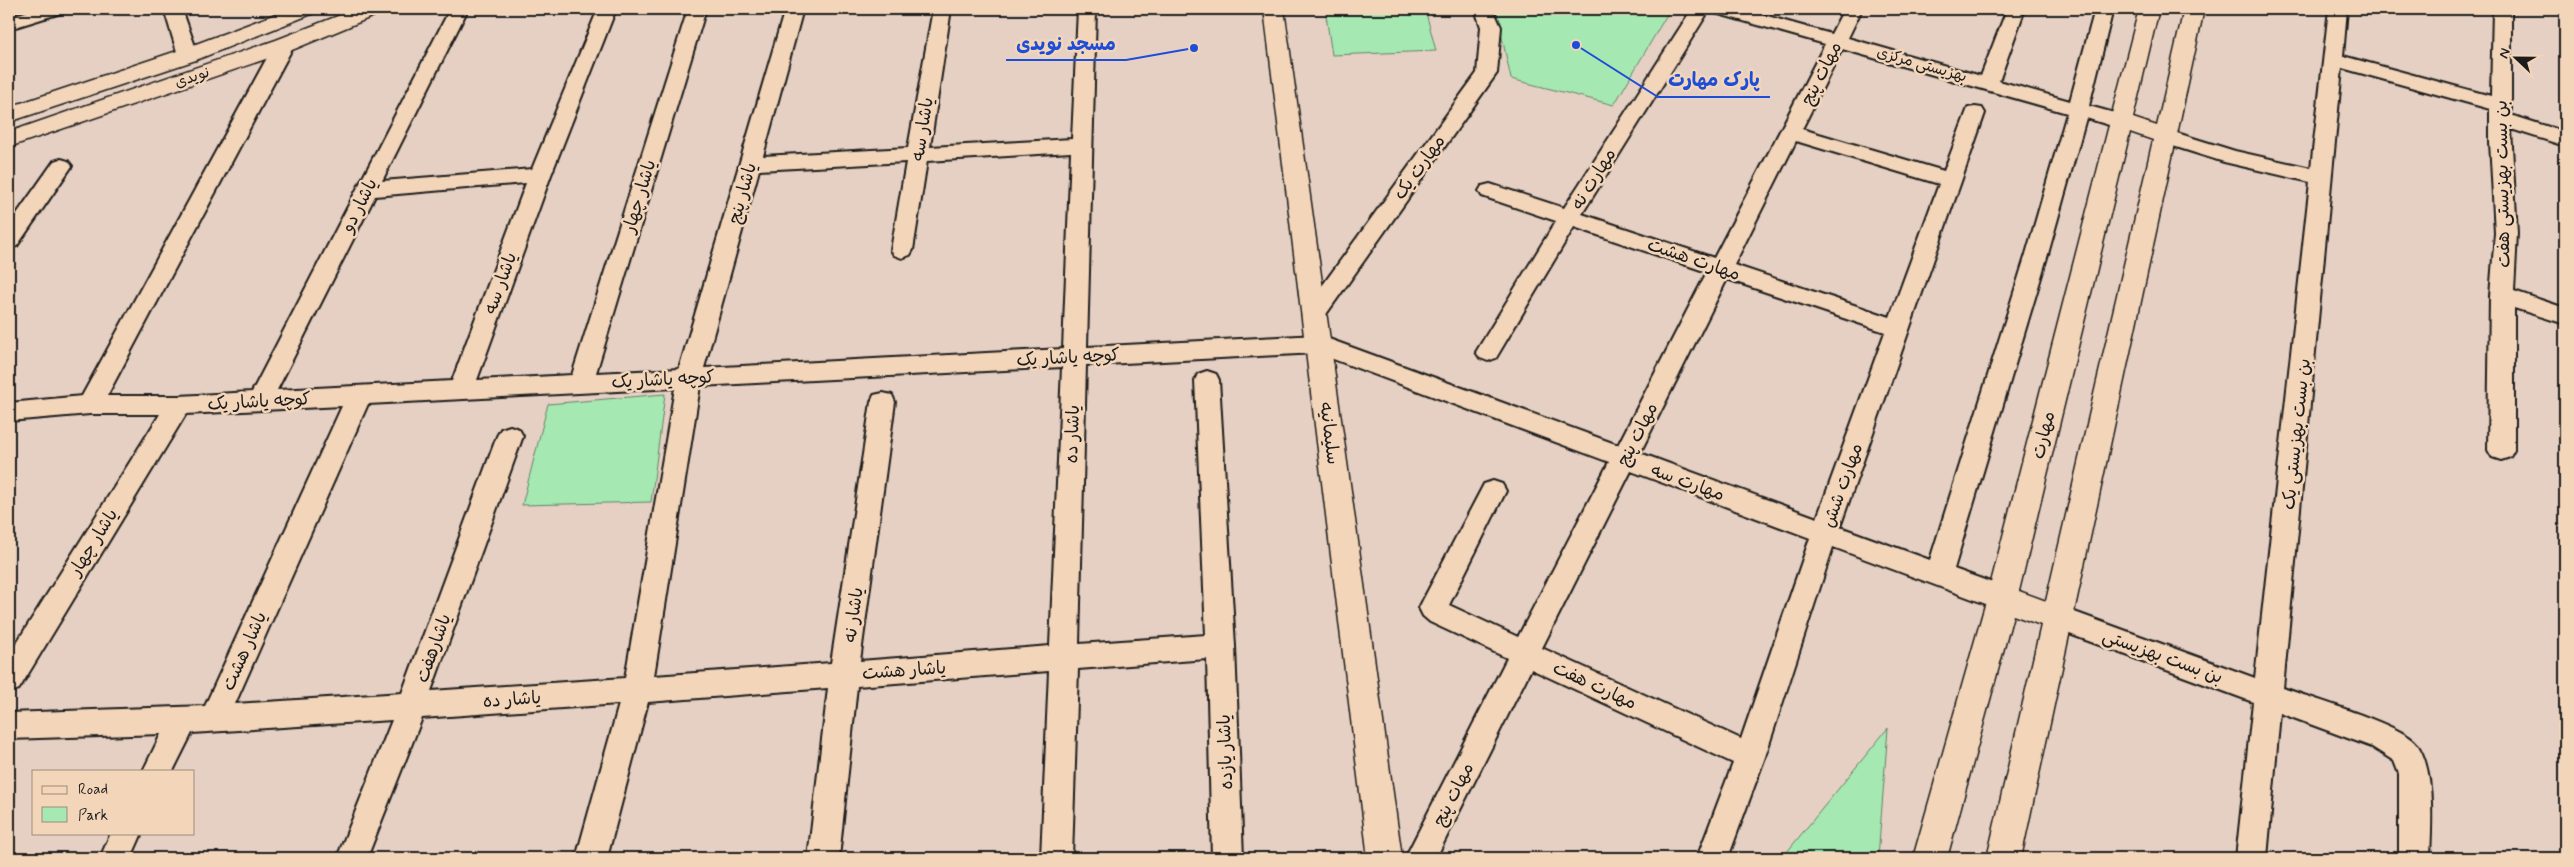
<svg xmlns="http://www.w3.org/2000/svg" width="2574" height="867" viewBox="0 0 2574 867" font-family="Mynerve,'Playpen Sans Arabic',sans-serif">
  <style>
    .green { fill: #a6e8b1; stroke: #618266 }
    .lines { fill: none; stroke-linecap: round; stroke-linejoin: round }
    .minor-casing { stroke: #1c1c1c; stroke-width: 4 }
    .tertiary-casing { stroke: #1c1c1c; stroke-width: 3 }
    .secondary-casing { stroke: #1c1c1c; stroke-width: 3 }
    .minor { fill: #f3d5b9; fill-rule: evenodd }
    .tertiary { fill: #f3d5b9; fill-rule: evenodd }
    .secondary { fill: #f3d5b9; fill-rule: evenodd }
    .labels { text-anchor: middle; stroke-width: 5; stroke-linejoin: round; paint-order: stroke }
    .far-street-label { font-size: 15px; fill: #1c1c1c; stroke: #f3d5b9 }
    .street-label { font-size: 18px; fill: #1c1c1c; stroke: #f3d5b9 }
    .leader { fill: none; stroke: #1d4ed8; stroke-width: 2 }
    .callout-dot { fill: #1d4ed8; stroke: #f3d5b9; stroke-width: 2 }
    .callout-label { font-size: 19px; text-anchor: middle; font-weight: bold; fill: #1d4ed8; stroke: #f3d5b9; stroke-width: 5; stroke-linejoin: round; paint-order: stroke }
  </style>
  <rect width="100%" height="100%" fill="#e6d0c3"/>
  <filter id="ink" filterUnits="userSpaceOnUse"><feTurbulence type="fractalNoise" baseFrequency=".02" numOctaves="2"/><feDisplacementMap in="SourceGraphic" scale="10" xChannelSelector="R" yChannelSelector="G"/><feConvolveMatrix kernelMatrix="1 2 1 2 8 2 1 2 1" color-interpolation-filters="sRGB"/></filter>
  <g filter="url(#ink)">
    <path class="green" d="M 1325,9 L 1425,9 L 1436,51 L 1332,55 Z
      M 1496,9 L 1662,9 L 1669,11 L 1614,105 L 1511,79 Z
      M 665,394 L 651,502 L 522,505 L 548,404 Z
      M 1888,728 L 1878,858 L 1782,858 Z"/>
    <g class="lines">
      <g class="minor-casing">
        <path id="minor" d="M 35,9 L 63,9 L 61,13 L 9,29 L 9,17 Z
          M 164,9 L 182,9 L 198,55 L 195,59 L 181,59 L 178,55 Z
          M 450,9 L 468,9 L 382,181 L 532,169 L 598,9 L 616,9 L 551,175 L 477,380 L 572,375 L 688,9 L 706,9 L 596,373 L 679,369 L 785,9 L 803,9 L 763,156 L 908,148 L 933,9 L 951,9 L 930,147 L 1072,139 L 1078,9 L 1096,9 L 1087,347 L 1318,335 L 1618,445 L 1707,272 L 1574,227 L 1496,358 L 1488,361 L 1480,358 L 1476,352 L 1556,221 L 1482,196 L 1479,191 L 1482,186 L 1490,184 L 1564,208 L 1692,9 L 1710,9 L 1582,214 L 1714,258 L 1825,44 L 1715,13 L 1713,9 L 1742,9 L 1831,34 L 1844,9 L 1862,9 L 1848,38 L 1981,76 L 2007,9 L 2025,9 L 1999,81 L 2070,101 L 2095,9 L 2113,9 L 2089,106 L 2129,117 L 2132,122 L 2129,127 L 2122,129 L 2086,118 L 2048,254 L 1954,569 L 2012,590 L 2016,598 L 2012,606 L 2002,610 L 1833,547 L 1765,757 L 1728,858 L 1697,858 L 1733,763 L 1531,669 L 1436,858 L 1405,858 L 1507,658 L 1430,622 L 1423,616 L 1419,608 L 1423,600 L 1484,484 L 1493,481 L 1502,484 L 1506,491 L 1449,605 L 1518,637 L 1609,462 L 1317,353 L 1086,365 L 1079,644 L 1206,635 L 1195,380 L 1198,374 L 1207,371 L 1216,374 L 1219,380 L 1235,646 L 1243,858 L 1212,858 L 1207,659 L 1078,669 L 1072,858 L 1041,858 L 1049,671 L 857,686 L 839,858 L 808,858 L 828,688 L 648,702 L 607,858 L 576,858 L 619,704 L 422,718 L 367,858 L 337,858 L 392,720 L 192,733 L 173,771 L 143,771 L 161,734 L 9,739 L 9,713 L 205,706 L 342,406 L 186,414 L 19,689 L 9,693 L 9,655 L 160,414 L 90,414 L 9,421 L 9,403 L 82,396 L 274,45 L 277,41 L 291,41 L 294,45 L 107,396 L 179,396 L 252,392 ZM 1842,49 L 2067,113 L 2026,254 L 1930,560 L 1840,527 L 1985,113 L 1982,108 L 1975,107 L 1968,108 L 1944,171 L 1802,129 ZM 1796,141 L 1939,184 L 1890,317 L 1734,265 ZM 1071,152 L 1063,349 L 704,368 L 759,170 L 906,162 L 891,250 L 894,255 L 902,258 L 910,255 L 913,250 L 927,161 ZM 526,183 L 452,381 L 277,390 L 375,196 ZM 1727,279 L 1885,332 L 1817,518 L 1640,453 ZM 1062,367 L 1050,646 L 860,661 L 895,402 L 892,395 L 883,393 L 874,395 L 871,402 L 831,663 L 654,676 L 700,386 ZM 675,388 L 625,678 L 431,691 L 523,436 L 519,429 L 510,426 L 501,429 L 497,436 L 402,693 L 235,704 L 368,404 ZM 1631,471 L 1810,538 L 1741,739 L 1542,648 Z
          M 1475,9 L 1493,9 L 1501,27 L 1497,73 L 1322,320 L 1314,322 L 1306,320 L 1302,314 L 1306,308 L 1477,73 L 1481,27 Z
          M 2329,9 L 2347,9 L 2343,56 L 2491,96 L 2493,9 L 2511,9 L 2511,115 L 2565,132 L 2565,146 L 2511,129 L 2517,233 L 2514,291 L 2565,308 L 2565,324 L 2514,308 L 2514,450 L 2510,457 L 2501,460 L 2492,457 L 2488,450 L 2490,296 L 2495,233 L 2490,142 L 2490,109 L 2342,68 L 2283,688 C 2308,697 2402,725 2416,743 C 2436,769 2431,826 2430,858 L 2399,858 L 2399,774 L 2394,761 L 2372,747 L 2280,713 L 2267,858 L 2236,858 L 2253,702 L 2048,626 L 2044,618 L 2048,610 L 2058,606 L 2255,678 L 2310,182 L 2224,162 L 2157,141 L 2154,136 L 2157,131 L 2164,129 L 2235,151 L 2311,168 Z
          M 61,159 L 68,161 L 72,166 L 17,246 L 9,249 L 9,225 L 54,161 Z
          M 111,833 L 142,833 L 131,858 L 100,858 Z"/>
      </g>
      <g class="tertiary-casing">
        <path id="tertiary" d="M 289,9 L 317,9 L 314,13 L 196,60 L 9,122 L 9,107 L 180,50 Z
          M 356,9 L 384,9 L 381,13 L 292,50 L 9,147 L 9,132 L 276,40 Z"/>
      </g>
      <g class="secondary-casing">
        <path id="secondary" d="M 1264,9 L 1284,9 L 1402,858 L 1368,858 Z
          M 2139,9 L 2159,9 L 2133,118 L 2157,126 L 2184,9 L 2204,9 L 2021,858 L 1987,858 L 2041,625 L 2013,615 L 1947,858 L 1913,858 L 1987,598 ZM 2130,132 L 2153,140 L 2046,601 L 2019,591 Z"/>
      </g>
      <use href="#minor" class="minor"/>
      <use href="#tertiary" class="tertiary"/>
      <use href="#secondary" class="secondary"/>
    </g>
  </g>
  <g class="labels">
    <g class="far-street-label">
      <text transform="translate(1922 64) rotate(16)" y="5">بهزیستی مرکزی</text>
      <text transform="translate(192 77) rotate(-19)" y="5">نویدی</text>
    </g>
    <g class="street-label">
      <text transform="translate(1821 73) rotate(-63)" y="6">مهات پنج</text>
      <text transform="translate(922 129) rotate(-81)" y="6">یاشار سه</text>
      <text transform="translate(1419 167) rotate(-54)" y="6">مهارت یک</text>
      <text transform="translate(1593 179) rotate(-58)" y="6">مهارت نه</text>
      <text transform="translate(2502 184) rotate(-91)" y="6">بن بست بهزیستی هفت</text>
      <text transform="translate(742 193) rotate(-74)" y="6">یاشار پنج</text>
      <text transform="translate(639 196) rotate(-73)" y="6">یاشار چهار</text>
      <text transform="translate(359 205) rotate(-63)" y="6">یاشار دو</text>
      <text transform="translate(1694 259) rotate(19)" y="6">مهارت هشت</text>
      <text transform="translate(500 283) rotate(-70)" y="6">یاشار سه</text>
      <text transform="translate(1068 357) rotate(-3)" y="6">کوچه یاشار یک</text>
      <text transform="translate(663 379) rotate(-3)" y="6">کوچه یاشار یک</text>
      <text transform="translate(259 401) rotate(-3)" y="6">کوچه یاشار یک</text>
      <text transform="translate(1330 433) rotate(83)" y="6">سلیمانیه</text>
      <text transform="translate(1072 434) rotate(-88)" y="6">یاشار ده</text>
      <text transform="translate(1637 434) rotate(-63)" y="6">مهات پنج</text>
      <text transform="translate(2296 434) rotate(-84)" y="6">بن بست بهزیستی یک</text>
      <text transform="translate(2043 435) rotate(-76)" y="6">مهارت</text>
      <text transform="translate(1688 482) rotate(20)" y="6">مهارت سه</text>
      <text transform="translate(1842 485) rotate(-70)" y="6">مهارت شش</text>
      <text transform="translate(93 542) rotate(-58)" y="6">یاشار چهار</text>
      <text transform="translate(853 615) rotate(-82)" y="6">یاشار نه</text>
      <text transform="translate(433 648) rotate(-70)" y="6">یاشارهفت</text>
      <text transform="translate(244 651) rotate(-66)" y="6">یاشار هشت</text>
      <text transform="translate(2163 656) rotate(20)" y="6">بن بست بهزیستی</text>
      <text transform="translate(904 670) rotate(-4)" y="6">یاشار هشت</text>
      <text transform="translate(1595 685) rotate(25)" y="6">مهارت هفت</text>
      <text transform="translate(512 699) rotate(-4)" y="6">یاشار ده</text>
      <text transform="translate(1225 752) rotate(-92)" y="6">یاشار یازده</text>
      <text transform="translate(1453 794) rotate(-63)" y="6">مهات پنج</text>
    </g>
  </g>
  <path class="leader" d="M1194 48L1126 60H1006M1576 45L1658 97H1770"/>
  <g class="callout-dot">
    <circle cx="1194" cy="48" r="5"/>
    <circle cx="1576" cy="45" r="5"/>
  </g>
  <g class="callout-label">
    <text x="1066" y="50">مسجد نویدی</text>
    <text x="1714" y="86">پارک مهارت</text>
  </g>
  <rect width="2574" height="867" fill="none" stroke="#f3d5b9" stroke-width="30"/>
  <rect x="15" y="15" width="2544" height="837" fill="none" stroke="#1c1c1c" stroke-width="2" filter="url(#ink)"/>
  <rect x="32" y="770" width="162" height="65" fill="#f3d5b9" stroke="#9d8b7a"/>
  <rect x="42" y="786" width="25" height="8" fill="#f3d5b9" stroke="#9d8b7a"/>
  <text x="78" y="794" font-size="15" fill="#1c1c1c">Road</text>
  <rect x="42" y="807" width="25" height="15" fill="#a6e8b1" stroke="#9d8b7a"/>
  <text x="78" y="820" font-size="15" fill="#1c1c1c">Park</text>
  <g transform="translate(2516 58) rotate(292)" stroke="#f3d5b9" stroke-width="4" paint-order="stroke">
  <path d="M0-4L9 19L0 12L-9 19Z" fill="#1c1c1c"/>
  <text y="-8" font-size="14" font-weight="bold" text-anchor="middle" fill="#1c1c1c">N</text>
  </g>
</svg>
